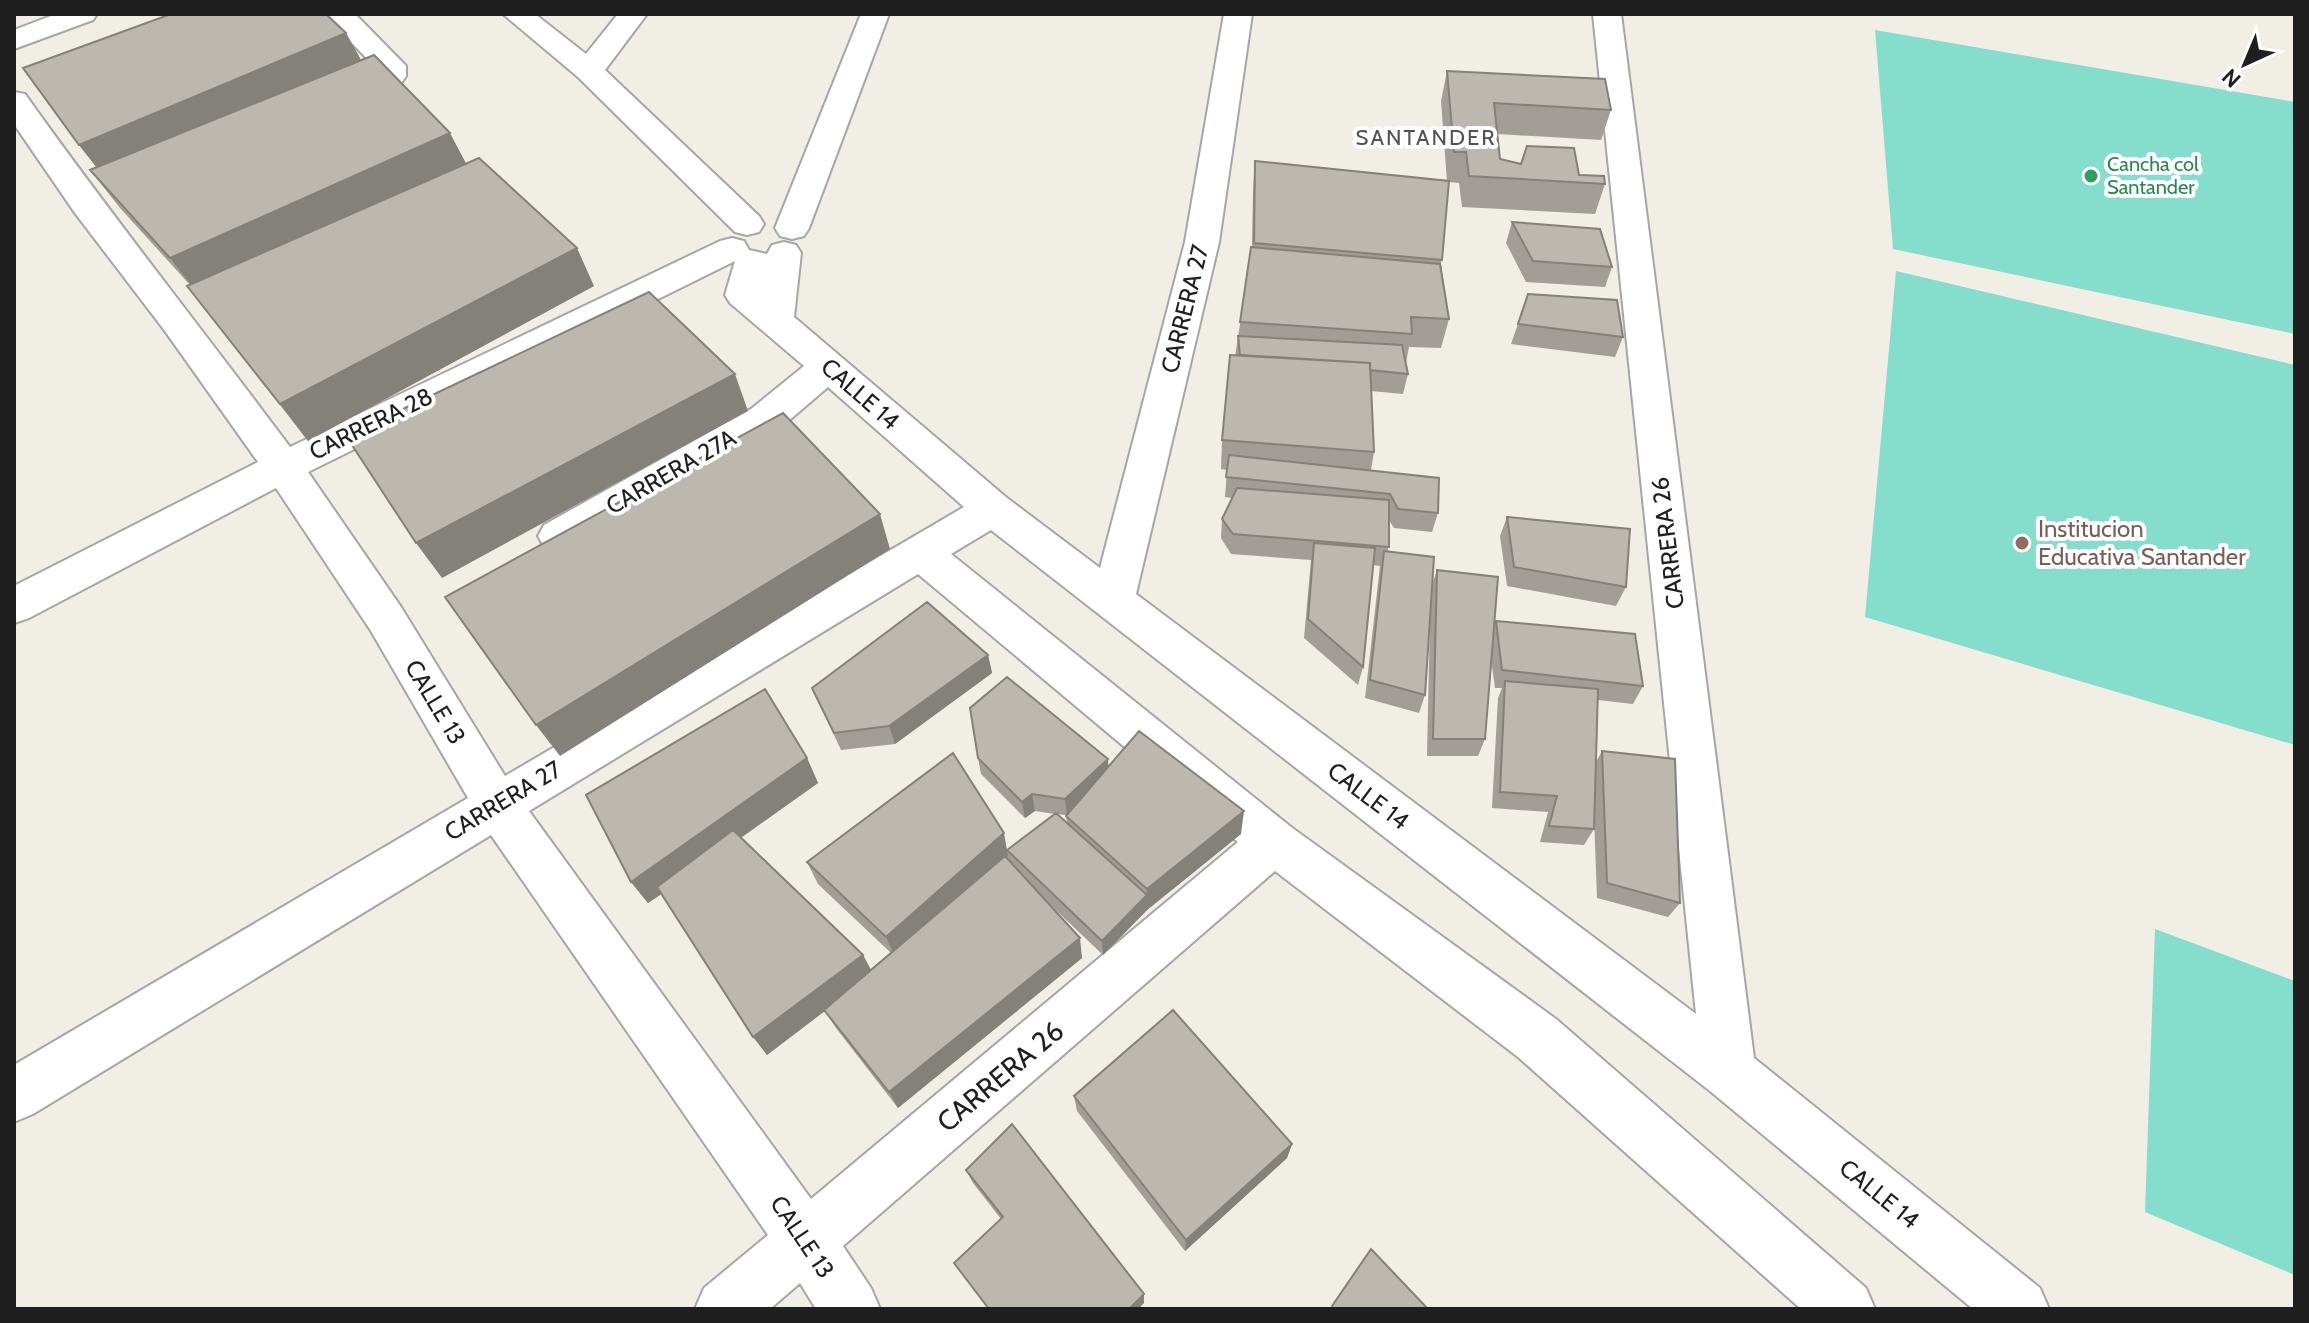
<svg xmlns="http://www.w3.org/2000/svg" width="2309" height="1323" viewBox="0 0 2309 1323" font-family="Cabin,sans-serif">
  <style>
    .pitch { fill: #85ddcc }
    .lines { fill: none; stroke-linecap: round; stroke-linejoin: round }
    .street-casing { stroke: #a6a6a6; stroke-width: 4 }
    .street { fill: #fff; fill-rule: evenodd }
    .wall { fill: #a29d96; fill-rule: evenodd }
    .shaded-wall { fill: #84807a }
    .building { fill: #bcb7af; stroke: #84807a; stroke-width: 2 }
    .leisure-dot { fill: #2e9e5b; stroke: #fff; stroke-width: 3 }
    .education-dot { fill: #8d6e63; stroke: #fff; stroke-width: 3 }
    .labels { text-anchor: middle; stroke-width: 8; stroke-linejoin: round; paint-order: stroke }
    .far-leisure-label { font-size: 20px; fill: #27864d; stroke: #fff; text-anchor: start }
    .far-neighbourhood-label { font-size: 22px; letter-spacing: 2px; fill: #525252; stroke: #fff }
    .street-label { font-size: 24px; fill: #1f1f1f; stroke: #fff }
    .education-label { font-size: 24px; fill: #785e54; stroke: #fff; text-anchor: start }
    .near-street-label { font-size: 28px; fill: #1f1f1f; stroke: #fff }
  </style>
  <rect width="100%" height="100%" fill="#f0eee5"/>
  <path class="pitch" d="M 1875,30 L 2295,102 L 2295,334 L 1893,249 Z
    M 1896,271 L 2295,365 L 2295,745 L 1865,617 Z
    M 2155,929 L 2295,981 L 2295,1275 L 2145,1212 Z"/>
  <g class="lines">
    <g class="street-casing">
      <path id="street" d="M 56,14 L 97,14 L 93,20 L 14,49 L 14,30 Z
        M 324,14 L 355,14 L 406,66 L 406,76 L 402,82 C 380,93 353,113 329,107 L 325,100 L 329,93 L 376,72 L 376,68 Z
        M 503,14 L 535,14 L 586,54 L 618,14 L 647,14 L 605,70 L 759,216 L 764,224 L 759,232 L 747,235 L 735,232 L 578,77 Z
        M 861,14 L 889,14 L 809,228 L 804,236 L 792,239 L 780,236 L 775,228 Z
        M 1224,14 L 1252,14 L 1219,242 L 1136,594 L 1696,1014 L 1593,14 L 1621,14 L 1754,1058 L 2040,1288 L 2049,1309 L 1973,1309 L 1710,1091 L 991,530 L 951,554 L 1291,827 L 1556,1019 L 1866,1288 L 1875,1309 L 1801,1309 L 1518,1057 L 1275,871 L 843,1246 L 871,1288 L 880,1309 L 816,1309 L 800,1283 L 770,1309 L 695,1309 L 704,1288 L 768,1235 L 491,835 L 33,1114 L 14,1122 L 14,1065 L 468,798 L 371,631 L 276,488 L 29,618 L 14,623 L 14,586 L 258,462 L 165,331 L 75,213 L 14,124 L 14,92 L 25,94 C 110,214 202,329 290,447 L 720,241 L 732,238 L 744,241 L 749,250 L 767,254 L 772,245 L 784,242 L 796,245 L 801,253 L 794,317 L 1007,498 L 1100,568 L 1185,242 ZM 735,261 L 725,295 L 730,303 L 804,366 L 751,409 L 544,525 L 538,536 L 544,547 L 559,552 L 574,547 L 779,429 L 828,387 L 964,507 L 505,776 L 401,607 L 308,472 ZM 918,574 L 1238,842 L 811,1199 L 529,811 Z"/>
    </g>
    <use href="#street" class="street"/>
  </g>
  <path class="wall" d="M 346,33 L 361,60 L 466,164 L 594,286 L 308,441 L 187,286 L 190,285 L 120,208 L 90,170 L 97,168 L 79,145 Z
    M 1447,71 L 1611,110 L 1601,140 L 1497,134 L 1500,159 L 1579,175 L 1605,184 L 1595,214 L 1462,207 L 1459,183 L 1449,182 L 1441,264 L 1449,319 L 1441,348 L 1409,347 L 1406,363 L 1408,374 L 1403,394 L 1371,391 L 1374,452 L 1371,470 L 1438,513 L 1432,532 L 1394,528 L 1389,520 L 1388,551 L 1432,585 L 1437,570 L 1494,627 L 1496,621 L 1643,686 L 1633,704 L 1598,700 L 1596,762 L 1602,751 L 1680,903 L 1668,917 L 1597,898 L 1594,817 L 1594,829 L 1584,845 L 1540,842 L 1548,812 L 1492,808 L 1498,698 L 1502,688 L 1495,688 L 1491,659 L 1485,739 L 1478,756 L 1427,756 L 1430,615 L 1425,695 L 1419,713 L 1365,698 L 1380,566 L 1373,565 L 1363,667 L 1358,685 L 1304,638 L 1311,560 L 1231,554 L 1221,538 L 1222,519 L 1232,498 L 1225,497 L 1227,470 L 1221,469 L 1222,440 L 1252,247 L 1253,191 L 1255,161 L 1447,181 L 1441,101 Z
    M 1512,222 L 1612,267 L 1605,287 L 1526,282 L 1506,243 Z
    M 1518,324 L 1623,337 L 1615,357 L 1511,344 Z
    M 1507,517 L 1626,587 L 1616,606 L 1507,586 L 1500,536 Z
    M 988,655 L 992,673 L 895,744 L 841,750 L 812,688 Z
    M 807,758 L 818,783 L 741,838 L 863,955 L 871,970 L 891,953 L 818,884 L 807,862 L 1008,850 L 1055,814 L 1035,811 L 1025,818 L 981,774 L 978,758 L 1108,759 L 1108,767 L 1241,834 L 1147,910 L 1103,955 L 1038,893 L 1082,958 L 898,1108 L 836,1028 L 825,1011 L 767,1055 L 662,894 L 648,903 L 631,882 ZM 1056,814 L 1066,815 L 1067,823 Z
    M 1074,1096 L 1292,1144 L 1287,1158 L 1185,1251 L 1077,1111 Z
    M 966,1170 L 1144,1294 L 1144,1303 L 1001,1219 L 973,1183 Z"/>
  <path class="shaded-wall" d="M 346,33 L 367,71 L 109,183 L 79,145 Z
    M 450,133 L 470,171 L 200,296 L 170,258 Z
    M 577,248 L 594,286 L 308,441 L 280,404 Z
    M 735,374 L 748,411 L 442,578 L 416,543 Z
    M 880,514 L 890,549 L 560,756 L 536,725 Z
    M 988,655 L 992,673 L 895,744 L 889,726 Z
    M 807,758 L 818,783 L 648,903 L 631,882 Z
    M 1108,759 L 1109,776 L 1067,815 L 1065,799 Z
    M 1032,794 L 1035,811 L 1025,818 L 1022,802 Z
    M 1244,811 L 1241,834 L 1147,910 L 1103,955 L 1102,941 L 1147,895 L 1147,889 Z
    M 1004,833 L 1008,856 L 895,957 L 886,937 Z
    M 1080,938 L 1082,958 L 898,1108 L 889,1092 Z
    M 863,955 L 873,974 L 767,1055 L 753,1037 Z
    M 1292,1144 L 1287,1158 L 1185,1251 L 1186,1240 Z
    M 1144,1294 L 1144,1303 L 1138,1309 L 1129,1309 Z"/>
  <path class="building" d="M 171,14 L 326,14 L 346,33 L 79,145 L 23,68 Z
    M 374,55 L 450,133 L 170,258 L 90,170 Z
    M 1447,71 L 1605,79 L 1611,110 L 1494,103 L 1500,159 L 1521,164 L 1527,146 L 1574,148 L 1579,175 L 1604,176 L 1605,184 L 1469,176 L 1466,152 L 1454,152 Z
    M 479,158 L 577,248 L 280,404 L 187,286 Z
    M 1255,161 L 1449,181 L 1442,260 L 1254,243 Z
    M 1512,222 L 1600,229 L 1612,267 L 1533,261 Z
    M 1251,247 L 1440,264 L 1449,319 L 1411,317 L 1412,334 L 1240,322 Z
    M 649,292 L 735,374 L 416,543 L 346,436 Z
    M 1528,294 L 1617,300 L 1623,337 L 1518,324 Z
    M 1238,336 L 1402,345 L 1408,374 L 1370,370 L 1370,363 L 1240,355 Z
    M 1230,355 L 1370,363 L 1374,452 L 1222,440 Z
    M 783,413 L 880,514 L 536,725 L 445,597 Z
    M 1229,455 L 1439,478 L 1438,513 L 1398,509 L 1390,494 L 1226,477 Z
    M 1237,488 L 1389,500 L 1389,547 L 1233,534 L 1222,519 Z
    M 1507,517 L 1630,529 L 1626,587 L 1514,567 Z
    M 1314,543 L 1375,548 L 1363,667 L 1308,619 Z
    M 1384,551 L 1434,557 L 1425,695 L 1370,680 Z
    M 1437,570 L 1498,577 L 1485,739 L 1433,739 Z
    M 927,602 L 988,655 L 889,726 L 834,733 L 812,688 Z
    M 1496,621 L 1635,634 L 1643,686 L 1502,670 Z
    M 1007,677 L 1108,759 L 1065,799 L 1032,794 L 1022,802 L 978,758 L 970,708 Z
    M 1505,681 L 1598,689 L 1594,829 L 1549,826 L 1557,796 L 1500,792 Z
    M 765,689 L 807,758 L 631,882 L 586,795 Z
    M 1139,731 L 1244,811 L 1147,889 L 1066,816 Z
    M 1602,751 L 1675,759 L 1680,903 L 1607,883 Z
    M 953,753 L 1004,833 L 886,937 L 807,862 Z
    M 1056,813 L 1147,895 L 1102,941 L 1007,850 Z
    M 733,830 L 863,955 L 753,1037 L 657,887 Z
    M 1005,856 L 1080,938 L 889,1092 L 824,1010 Z
    M 1173,1010 L 1292,1144 L 1186,1240 L 1074,1096 Z
    M 1012,1124 L 1144,1294 L 1129,1309 L 989,1309 L 954,1263 L 1003,1217 L 966,1170 Z
    M 1371,1249 L 1428,1309 L 1334,1309 L 1332,1306 Z"/>
  <circle class="leisure-dot" cx="2091" cy="176" r="8"/>
  <circle class="education-dot" cx="2022" cy="543" r="8"/>
  <g class="labels">
    <g class="far-leisure-label">
      <text x="2107" y="171">Cancha col<tspan x="2107" dy="23">Santander</tspan></text>
    </g>
    <g class="far-neighbourhood-label">
      <text x="1426" y="145">SANTANDER</text>
    </g>
    <g class="street-label">
      <text transform="translate(1185 309) rotate(-76)" y="8">CARRERA 27</text>
      <text transform="translate(860 394) rotate(41)" y="8">CALLE 14</text>
      <text transform="translate(371 424) rotate(-26)" y="8">CARRERA 28</text>
      <text transform="translate(671 472) rotate(-30)" y="8">CARRERA 27A</text>
      <text transform="translate(1668 543) rotate(-97)" y="8">CARRERA 26</text>
      <text transform="translate(435 702) rotate(59)" y="8">CALLE 13</text>
      <text transform="translate(1368 796) rotate(37)" y="8">CALLE 14</text>
      <text transform="translate(503 801) rotate(-31)" y="8">CARRERA 27</text>
      <text transform="translate(1879 1194) rotate(39)" y="8">CALLE 14</text>
      <text transform="translate(802 1237) rotate(56)" y="8">CALLE 13</text>
    </g>
    <g class="education-label">
      <text x="2038" y="537">Institucion<tspan x="2038" dy="28">Educativa Santander</tspan></text>
    </g>
    <g class="near-street-label">
      <text transform="translate(1000 1076) rotate(-40)" y="10">CARRERA 26</text>
    </g>
  </g>
  <rect width="2309" height="1323" fill="none" stroke="#1f1f1f" stroke-width="32"/>
  <g transform="translate(2245 64) rotate(224)" stroke="#ffffff" stroke-width="6" paint-order="stroke">
  <path d="M0-6L14 30L0 20L-14 30Z" fill="#1f1f1f"/>
  <text y="-12" font-size="22" font-weight="bold" text-anchor="middle" fill="#1f1f1f">N</text>
  </g>
</svg>
